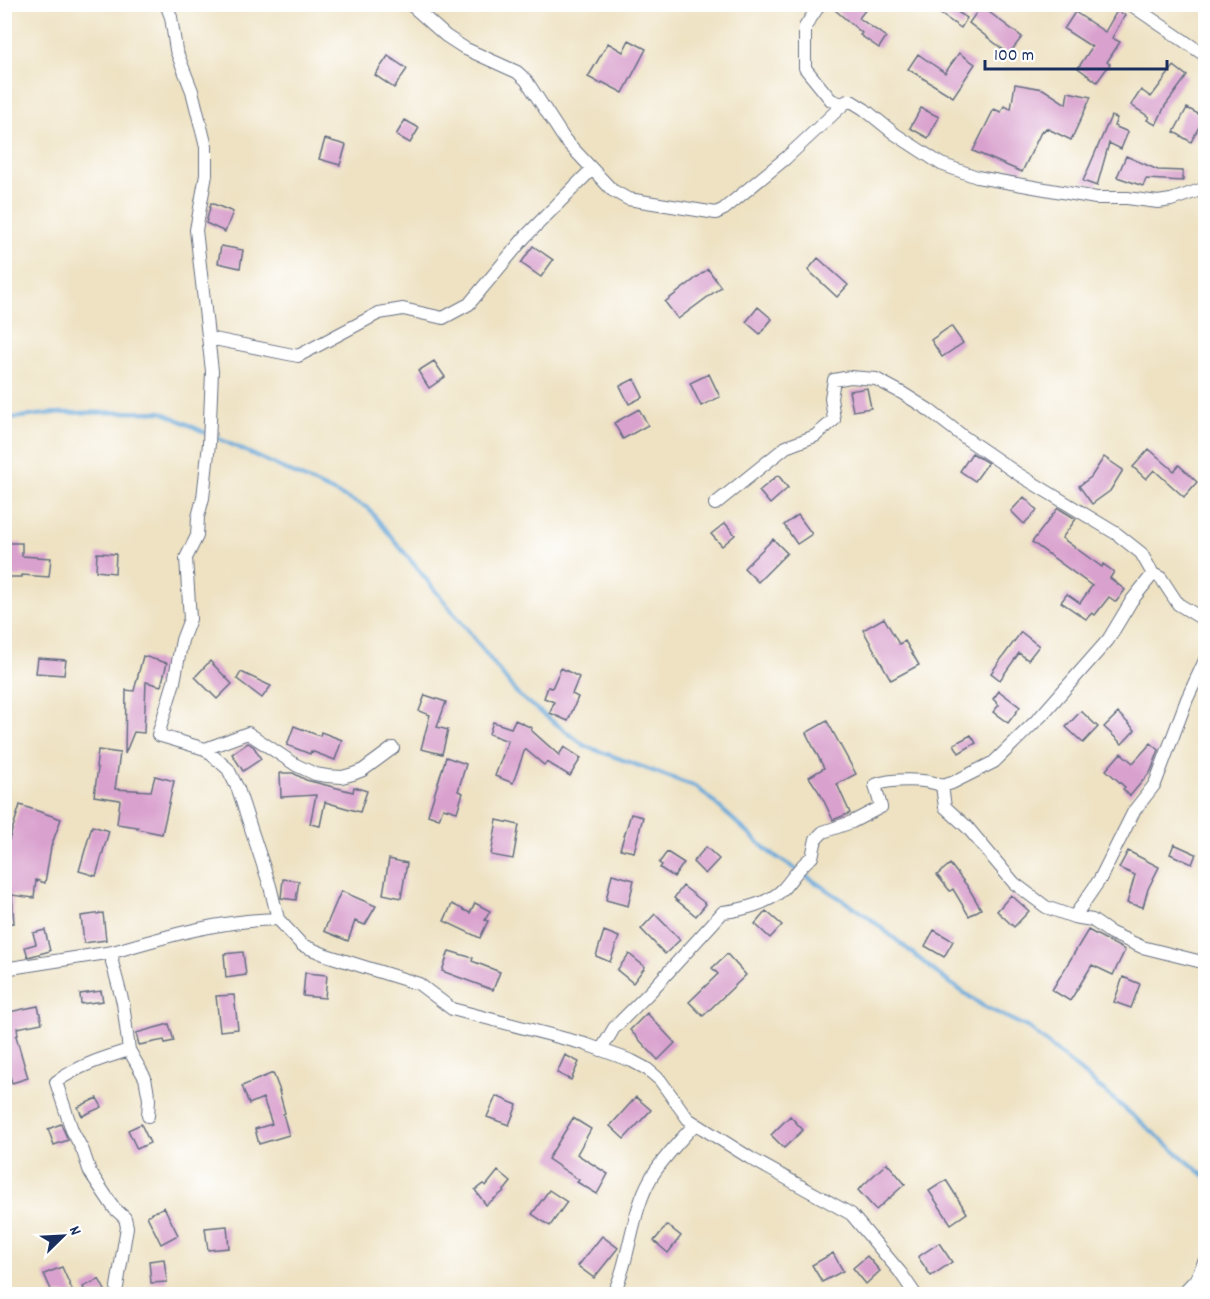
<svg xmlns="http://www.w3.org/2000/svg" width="1210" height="1299" viewBox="0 0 1210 1299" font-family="Dekko,sans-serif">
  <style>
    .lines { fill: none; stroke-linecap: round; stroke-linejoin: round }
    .stream { stroke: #65a7d9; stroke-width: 4 }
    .building { fill: #d9a1ce }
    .minor-casing { stroke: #656e81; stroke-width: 14 }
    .minor { stroke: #fff; stroke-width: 12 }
  </style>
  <rect width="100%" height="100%" fill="#fff"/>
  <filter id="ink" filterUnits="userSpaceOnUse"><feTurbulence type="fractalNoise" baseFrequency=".0167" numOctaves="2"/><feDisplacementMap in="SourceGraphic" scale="12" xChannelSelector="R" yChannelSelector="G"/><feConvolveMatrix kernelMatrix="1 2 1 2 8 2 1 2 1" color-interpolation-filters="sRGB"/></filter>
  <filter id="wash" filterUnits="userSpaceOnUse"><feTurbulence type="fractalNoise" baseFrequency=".008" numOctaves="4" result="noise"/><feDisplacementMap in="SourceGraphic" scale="24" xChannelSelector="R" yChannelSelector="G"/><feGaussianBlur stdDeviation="1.35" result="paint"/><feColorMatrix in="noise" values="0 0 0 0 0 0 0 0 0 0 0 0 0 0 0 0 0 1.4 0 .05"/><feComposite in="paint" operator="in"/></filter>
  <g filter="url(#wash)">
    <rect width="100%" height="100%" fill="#eee2c3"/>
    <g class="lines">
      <path class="stream" d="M4,419L54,413L162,412L206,433
        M213,436L368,508L470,633L518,695L585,746L697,787L769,852L867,916L943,978L983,1006L1029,1028L1206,1177"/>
    </g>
    <g id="blocks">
      <path class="building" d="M840,4H870L859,18L886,37L879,48L860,35L862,33L835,10Z
        M945,4L967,18L961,28L939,13Z
        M981,6L1022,37L1009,54L969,23Z
        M1117,11L1125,15L1112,38L1120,42L1107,62L1110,64L1097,82L1078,68L1092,47L1064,29L1075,12L1105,32Z
        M629,40L646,49L623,93L602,82L601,84L588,77L608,43L623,52Z
        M959,53L975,64L953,97L908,69L918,54L945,73Z
        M388,56L407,69L394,88L375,75Z
        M1174,66L1187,76L1165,106L1156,125L1147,120L1149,117L1131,105L1141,90L1151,97Z
        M1015,84L1043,89L1066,104L1068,92L1091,97L1071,140L1046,128L1043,132L1042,130L1022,172L973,151L994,109L1001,112L1004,106L1011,109Z
        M921,108L939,117L928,138L910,128Z
        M1187,108L1204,117L1191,142L1174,132Z
        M1111,116L1117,118L1114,126L1128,132L1121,149L1109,143L1097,186L1083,181Z
        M405,120L419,128L410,143L396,135Z
        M325,139L346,145L340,165L319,159Z
        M1126,156L1158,170L1183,171V181L1146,179L1143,186L1117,177Z
        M211,203L233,212L225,232L206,223Z
        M221,246L243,250L240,268L218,263Z
        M533,246L553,260L541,277L521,263Z
        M818,258L848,285L837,297L808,270Z
        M708,269L721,287L678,319L665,302Z
        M758,307L772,319L760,334L746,322Z
        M951,326L963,343L942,357L931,340Z
        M434,361L445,377L429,388L418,371Z
        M709,374L720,397L701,406L690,383Z
        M634,379L643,397L629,404L620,386Z
        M867,388L871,408L853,411L849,391Z
        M639,409L648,425L623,439L614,423Z
        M1149,449L1174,471L1179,465L1197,482L1184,497L1154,470L1146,479L1133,467Z
        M972,453L988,463L975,481L960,471Z
        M1104,457L1123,470L1110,491L1092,504L1079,486L1091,477Z
        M778,475L788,488L770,504L759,491Z
        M1024,497L1037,510L1024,524L1011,511Z
        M1058,508L1076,519L1062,538L1102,567L1103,564L1114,572L1110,578L1125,590L1116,602L1109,597L1095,615L1092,613L1086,619L1061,602L1067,594L1080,603L1092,586L1032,542Z
        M798,515L812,534L797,544L784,525Z
        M725,523L735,535L722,546L711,534Z
        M773,539L787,553L758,582L744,568Z
        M5,543H22V556L51,558L49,577L22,575V577H4Z
        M97,553L116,554L115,573L96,571Z
        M884,618L899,644L905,641L919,665L891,680L863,630Z
        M1021,632L1039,646L1028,660L1019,653L1000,680L991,673Z
        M143,656L167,663L161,686L146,682L144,733L134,732L125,754L126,690L134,691Z
        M38,658L66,660L64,675L36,673Z
        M210,661L232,684L217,699L195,677Z
        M561,668L579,677L572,694L578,697L568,721L550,713L554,702L544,698L548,687L552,688Z
        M241,672L271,686L262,698L237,679Z
        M999,691L1020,707L1008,723L993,712L999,705L993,699Z
        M425,695L446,702L437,727L448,730L442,754L421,749L430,715L419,711Z
        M1081,711L1098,727L1083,743L1066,727Z
        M1118,713L1135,730L1122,744L1104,727Z
        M515,720L532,728L531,730L559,755L564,747L581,758L570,776L547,762L544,765L525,749L513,783L495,776L508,741L489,734L493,722L511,728Z
        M827,721L856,774L837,784L850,813L833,820L821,795L809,777L824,768L806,733Z
        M294,726L320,736L321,732L342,740L335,760L311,751L310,754L287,745Z
        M971,735L976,743L959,753L954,744Z
        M248,743L254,747L261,759L243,771L232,754Z
        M1151,743L1159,750L1151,771L1130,796L1123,789L1125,787L1106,770L1121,753L1133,763Z
        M98,750L120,753L115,789L151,791L155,776L174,781L162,834L137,829L138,827L117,824L120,800L94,796L98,768L96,767Z
        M446,757L466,764L458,791L463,793L457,812L443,808L439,819L428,815Z
        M280,773H293L306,780L353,792L354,787L367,791L360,812L325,802L320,826L310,824L316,795L281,797Z
        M20,805L61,819L51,847L45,883L36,880L34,898L12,895L14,923L4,924V840H9Z
        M631,814L643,817L634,852L620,849Z
        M497,820L519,825L513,859L491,855Z
        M92,826L109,831L96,876L79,871Z
        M1174,844L1196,854L1192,864L1170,854Z
        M706,847L719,859L705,874L693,862Z
        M1128,851L1159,867L1148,889L1143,907L1127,903L1135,875L1119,868Z
        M667,852L684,863L674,877L660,868L662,865L659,863Z
        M389,859L407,863L401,898L383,894Z
        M950,864L968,887L981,909L969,916L953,889L950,891L937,875Z
        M612,874L634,880L628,906L606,900Z
        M283,879L299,881L296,900L281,898Z
        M683,886L706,904L696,916L674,898Z
        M341,891L376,906L365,925L355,921L348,941L324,931Z
        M1011,895L1029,911L1014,927L997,911Z
        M475,903L490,911L485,920L488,921L480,938L444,921L452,904L470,913Z
        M766,911L782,925L770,938L755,924Z
        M103,913L106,940L84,943L81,916Z
        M655,914L680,940L665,954L641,929Z
        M45,930L50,951L28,957L25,947L36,944L33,933Z
        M934,930L953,941L944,957L925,946Z
        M1088,930L1125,950L1113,975L1092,965L1070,1001L1052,990Z
        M604,931L619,937L610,962L596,956Z
        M449,951L473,958L472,961L500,972L493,990L442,971Z
        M243,952L246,975L226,978L224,954Z
        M629,954L645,967L633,983L617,970Z
        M727,954L746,975L703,1016L689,1002L718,974L712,968Z
        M305,973L327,975L325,998L303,996Z
        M1123,977L1140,984L1131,1008L1114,1002Z
        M101,991L103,1001L81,1004L80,994Z
        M234,995L238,1029L220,1031L216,996Z
        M38,1006L42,1023L17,1028L18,1035L16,1036L28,1078L12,1083L4,1057V1013Z
        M647,1013L675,1043L658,1060L630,1030Z
        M169,1024L174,1041L165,1043L164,1040L139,1045L136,1033Z
        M565,1055L579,1062L571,1080L557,1073Z
        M273,1073L280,1091H279L285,1113L283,1114L289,1135L259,1144L255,1129L272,1124L263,1098L249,1104L242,1086Z
        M496,1096L517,1105L509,1125L487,1117Z
        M636,1097L651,1110L624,1139L610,1126Z
        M97,1098L102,1107L82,1116L78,1107Z
        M790,1116L803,1130L784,1148L771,1135Z
        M573,1118L591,1129L577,1154L578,1155L608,1174L597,1194L577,1182L579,1180L548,1159Z
        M61,1124L68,1140L54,1145L48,1129Z
        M141,1124L150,1143L137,1149L128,1130Z
        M887,1163L905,1184L876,1210L858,1190Z
        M498,1171L511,1182L503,1192L486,1205L475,1190L483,1184L486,1186Z
        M946,1180L967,1213L951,1224L929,1191Z
        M549,1190L567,1202L550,1226L532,1214Z
        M164,1207L178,1235L161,1244L147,1216Z
        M667,1225L681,1236L668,1253L654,1241Z
        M227,1226L229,1248L208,1250L205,1228Z
        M602,1236L618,1248L594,1278L578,1266Z
        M939,1243L952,1262L931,1276L918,1257Z
        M833,1253L843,1271L822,1282L812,1265Z
        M867,1256L880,1271L866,1284L853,1268Z
        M164,1259L167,1282L151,1283L149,1261Z
        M62,1267L74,1294H53L44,1274Z
        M99,1279L107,1294H86L83,1287Z"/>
    </g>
  </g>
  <g filter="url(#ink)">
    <use href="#blocks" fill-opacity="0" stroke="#656e81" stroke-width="1.5"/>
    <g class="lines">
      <defs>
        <path id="minor" d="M166,4L171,17L176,50L192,91L206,147V175L196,230L212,371L209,444L203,498L198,517L197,536L186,558L190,619L182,640L174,682L158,735L205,749L228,769L238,789L270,886L278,919L302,945L326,955L419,984L452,1009L585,1044L632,1061L647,1069L660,1080L688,1119L750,1158L851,1214L900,1272L915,1294
          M410,4L446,36L466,49L517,72L526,80L565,140L612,190L628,199L716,213L724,209L786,158L847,101H851L864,109L895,134L941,164L977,177L1096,198H1127L1158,202L1171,200L1206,188
          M820,4L805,27V68L831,100L842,104
          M1130,4L1206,56
          M209,338L298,356L379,313L403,309L443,318L469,304L525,237L592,169
          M715,504L786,447L815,436L834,420L831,398L834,380L850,377L876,379L902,393L929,410L964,437L1018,474L1117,534L1141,553L1153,574
          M205,749L248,733L296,765L315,774L327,776L342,777L353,774L363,770L393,748
          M942,786L945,807L968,828L1014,883L1046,907L1074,917L1092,920L1111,933L1142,947L1206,963
          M1074,917L1100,879L1134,811L1155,784L1187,699L1206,658
          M4,969L113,952
          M601,1050L614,1028L651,991L723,912C742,910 770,903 783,889C793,878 800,865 812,857L816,839L823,832L852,822L881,807L875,785C889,779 927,778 942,786L952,783L994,762L1041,716L1108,640L1132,600L1153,574L1161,578L1178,604L1206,621
          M148,1116L149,1099L145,1078L129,1050L123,1003L112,962L113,952C167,936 222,920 278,919
          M117,1287L127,1227L125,1218L114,1208L90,1172L83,1151L72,1130L56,1082C78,1066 103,1058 129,1050
          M613,1294C630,1261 631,1212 651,1178C661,1160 681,1140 695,1124
          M1182,1294L1196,1279L1206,1258"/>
      </defs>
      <use href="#minor" class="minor-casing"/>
      <use href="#minor" class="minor"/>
    </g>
  </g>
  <rect width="1210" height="1299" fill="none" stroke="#fff" stroke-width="24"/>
  <g transform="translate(63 1236) rotate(66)" stroke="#ffffff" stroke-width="4.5" paint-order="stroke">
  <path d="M0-4.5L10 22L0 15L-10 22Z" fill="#1b2f5e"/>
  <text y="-9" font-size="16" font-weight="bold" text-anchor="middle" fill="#1b2f5e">N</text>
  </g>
  <path d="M985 60v9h182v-9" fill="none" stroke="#1b2f5e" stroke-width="3"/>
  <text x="994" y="60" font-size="18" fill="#1b2f5e" stroke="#ffffff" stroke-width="4.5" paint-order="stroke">100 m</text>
</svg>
